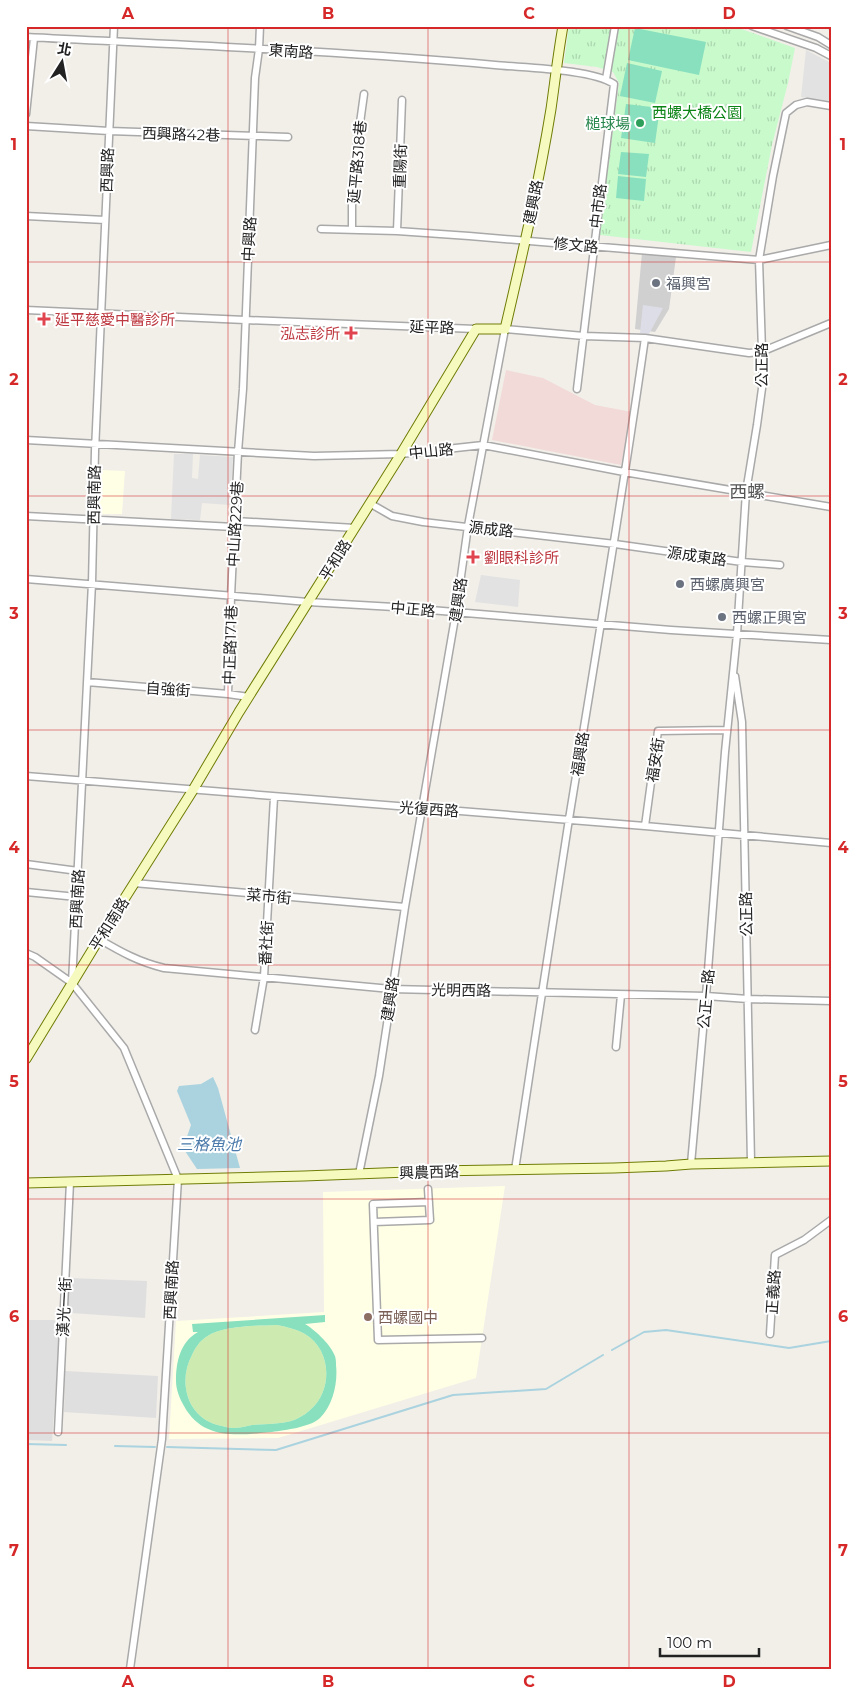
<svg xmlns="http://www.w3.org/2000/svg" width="857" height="1695" viewBox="0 0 857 1695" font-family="Montserrat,'Noto Sans TC',sans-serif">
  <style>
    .residential { fill: #e0dfdf }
    .commercial { fill: #f2dad9 }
    .education { fill: #ffffe5 }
    .religious { fill: #d0d0d0 }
    .grass { fill: #cdebb0 }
    .park { fill: url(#park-tufts) }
    .pitch { fill: #88e0be; fill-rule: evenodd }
    .parking { fill: #e2e2e2 }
    .plaza { fill: #dddde8 }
    .water { fill: #aad3df }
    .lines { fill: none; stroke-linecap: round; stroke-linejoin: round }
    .stream { stroke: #aad3df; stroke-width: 2 }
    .minor-casing { stroke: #a9a9a9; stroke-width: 9 }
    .secondary-casing { stroke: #707d05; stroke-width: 11 }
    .minor { stroke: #fff; stroke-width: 6 }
    .secondary { stroke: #f7fabf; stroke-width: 9 }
    .grid { fill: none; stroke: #d62828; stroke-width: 1; stroke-opacity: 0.55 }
    .leisure-dot { fill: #2e9e5b; stroke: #fff; stroke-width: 2 }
    .worship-dot { fill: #6b7280; stroke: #fff; stroke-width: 2 }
    .health-dot { fill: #e0444e; stroke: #fff; stroke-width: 2 }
    .education-dot { fill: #8d6e63; stroke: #fff; stroke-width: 2 }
    .labels { text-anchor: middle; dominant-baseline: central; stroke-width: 4; stroke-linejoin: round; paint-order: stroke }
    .street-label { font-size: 15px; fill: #222; stroke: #fff }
    .park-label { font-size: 15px; fill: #0c8416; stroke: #fff }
    .leisure-label { font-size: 15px; fill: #27864d; stroke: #fff; text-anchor: end }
    .worship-label { font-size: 15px; fill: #5b616d; stroke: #fff; text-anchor: start }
    .health-label { font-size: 15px; fill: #be3a42; stroke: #fff; text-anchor: start }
    .education-label { font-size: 15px; fill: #785e54; stroke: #fff; text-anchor: start }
    .water-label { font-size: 16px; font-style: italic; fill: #4a7aab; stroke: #fff }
    .quarter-label { font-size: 18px; fill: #555; stroke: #fff }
    .neatline { fill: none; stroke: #d62828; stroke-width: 2 }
    .grid-label { font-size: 16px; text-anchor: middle; font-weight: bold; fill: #d62828 }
  </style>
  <defs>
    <pattern id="park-tufts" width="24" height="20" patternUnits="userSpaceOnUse" patternTransform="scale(1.25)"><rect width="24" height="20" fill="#c8facc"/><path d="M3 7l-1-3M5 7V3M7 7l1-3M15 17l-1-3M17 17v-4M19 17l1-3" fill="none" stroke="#acd6af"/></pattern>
  </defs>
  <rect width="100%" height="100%" fill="#f2efe9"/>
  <path class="residential" d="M69,1278L147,1281L145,1318L71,1313L67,1310Z
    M26,1320H54L60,1326L52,1441L26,1440Z
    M65,1371L158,1376L156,1418L64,1412Z"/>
  <path class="commercial" d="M506,370L543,378L595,405L632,412L621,465L492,440Z"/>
  <path class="education" d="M101,470L125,471L122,514H97Z
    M505,1186L476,1378L278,1438L169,1439L176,1321L324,1312L323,1192Z"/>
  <path class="religious" d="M642,253L676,257L669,309L655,332L635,329Z"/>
  <path class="grass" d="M277,1325C287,1327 296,1329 305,1334C332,1350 333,1391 310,1410C306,1414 299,1418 294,1420C284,1424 264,1424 252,1425C246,1426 240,1428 233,1428C230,1428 226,1427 222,1426C188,1420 177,1383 192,1355C195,1348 200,1341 206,1337C223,1325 256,1326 277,1325Z"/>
  <path class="park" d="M569,26H733L795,48L788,83L772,145L751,252L600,235V229L619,83L613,72L597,67L564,63Z"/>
  <path class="pitch" d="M635,28L706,42L699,75L628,60Z
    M627,63L662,71L655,103L620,96Z
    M626,104L660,108L655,143L621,138Z
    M621,152L649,154L646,177L618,174Z
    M618,176L646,179L644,201L616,198Z
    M325,1315V1322L305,1324C314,1329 330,1344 334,1354C336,1357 336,1362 336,1365C338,1383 333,1405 320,1418C311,1427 285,1430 272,1432C239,1435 203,1441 184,1406C180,1399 176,1390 176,1381C176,1362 180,1342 198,1332H193L192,1324ZM277,1325C287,1327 296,1329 305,1334C332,1350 333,1391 310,1410C306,1414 299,1418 294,1420C284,1424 264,1424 252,1425C246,1426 240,1428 233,1428C230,1428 226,1427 222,1426C188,1420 177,1383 192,1355C195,1348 200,1341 206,1337C223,1325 256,1326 277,1325Z"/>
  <path class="parking" d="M806,50L831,63V101L801,97Z
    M174,454H193L192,478L198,479L200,455L233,457L230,505L202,503L200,520L171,519Z
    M481,575L520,580L518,607L475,602Z"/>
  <path class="plaza" d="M643,305L663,308L649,334L640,333Z"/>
  <path class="water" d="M213,1077L218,1088L240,1168L197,1169L183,1148L191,1125L177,1091L179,1086L201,1084Z"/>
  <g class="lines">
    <path class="stream" d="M825,26L831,30
      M612,1350L644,1332L666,1330L789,1348L831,1341
      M26,1444L66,1445
      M115,1446L155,1447
      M167,1447L276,1450L453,1395L546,1389L603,1355"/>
    <defs>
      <path id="minor" d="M114,26L95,451L92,583L72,983L124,1048L178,1179L162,1439L130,1669
        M752,26L816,48L831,56
        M787,26L818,37L831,45
        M26,37C183,45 339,51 495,65C525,68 591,69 614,84L577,389
        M606,79L615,26
        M26,114L34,38
        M26,126L109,131L288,137
        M26,216L105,220
        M321,229L397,231L469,236L759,260L831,245
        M352,230V181L364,94
        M397,231L402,100
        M26,310L245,320L476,329
        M26,440L314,456L401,454L483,445L624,472L831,507
        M371,504L392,516L423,522L615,544L742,562L780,565
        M26,516L234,527
        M235,521L355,528
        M26,579L308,602L394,607L671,630L831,640
        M735,676L742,722L751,1162
        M87,682L228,694L249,697
        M228,694L231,596L238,452L243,389L255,78L259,49L260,26
        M26,776L645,826L831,843
        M645,826L658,731L727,730
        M26,864L78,871
        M134,883L405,907
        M26,892L77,897
        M99,939C121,952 139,962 164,968L391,989L706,996L748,999L831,1001
        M26,953L35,957L72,983
        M255,1030L264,977L274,797
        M616,1047L621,995
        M691,1164L706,996L725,752L737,634L746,492L757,425L763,381L759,260L773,176L786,113L796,105L807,102L831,106
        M515,1170C533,1053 550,936 569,819C595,659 622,499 645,338
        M359,1174L379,1076L405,907L456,612L468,526L505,329L584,336L645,338L749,353L761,352L831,323
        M429,1202L373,1204L378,1340L482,1338
        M374,1222L430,1220L428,1189
        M770,1334L775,1255L804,1240L831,1220
        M58,1432L70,1182"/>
      <path id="secondary" d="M26,1059L99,939L193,790L239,712L401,454L476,329H505C522,256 539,183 551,109C555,81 558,54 563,26
        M26,1183L304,1176L434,1171L614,1168L666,1166L691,1164L831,1161"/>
    </defs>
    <use href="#minor" class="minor-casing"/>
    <use href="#secondary" class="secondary-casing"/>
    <use href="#minor" class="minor"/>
    <use href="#secondary" class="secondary"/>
  </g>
  <path class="grid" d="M228,26V1669M428,26V1669M629,26V1669M26,262H831M26,496H831M26,730H831M26,965H831M26,1199H831M26,1433H831"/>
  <circle class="leisure-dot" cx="640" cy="123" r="5"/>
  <g class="worship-dot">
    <circle cx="656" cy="283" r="5"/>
    <circle cx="680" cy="584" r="5"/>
    <circle cx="722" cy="617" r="5"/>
  </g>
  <g class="health-dot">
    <path d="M41.5 311.5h5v5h5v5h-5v5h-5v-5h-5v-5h5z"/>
    <path d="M348.5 325.5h5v5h5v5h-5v5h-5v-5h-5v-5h5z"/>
    <path d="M470.5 549.5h5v5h5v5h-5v5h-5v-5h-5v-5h5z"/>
  </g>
  <circle class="education-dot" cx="368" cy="1317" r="5"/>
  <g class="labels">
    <g class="street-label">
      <text transform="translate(291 51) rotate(4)">東南路</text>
      <text transform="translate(181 134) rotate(2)">西興路42巷</text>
      <text transform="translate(357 162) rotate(-85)">延平路318巷</text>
      <text transform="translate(400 166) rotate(-88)">重陽街</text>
      <text transform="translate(107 170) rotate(-88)">西興路</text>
      <text transform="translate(533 202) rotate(-79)">建興路</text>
      <text transform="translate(598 206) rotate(-83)">中市路</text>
      <text transform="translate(249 239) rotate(-87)">中興路</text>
      <text transform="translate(576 245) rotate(5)">修文路</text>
      <text transform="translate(432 327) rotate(2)">延平路</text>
      <text transform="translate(761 365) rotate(-90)">公正路</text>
      <text transform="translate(431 451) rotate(-6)">中山路</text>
      <text transform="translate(94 495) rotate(-89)">西興南路</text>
      <text transform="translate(235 524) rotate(-87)">中山路229巷</text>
      <text transform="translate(491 529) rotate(6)">源成路</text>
      <text transform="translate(697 556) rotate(8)">源成東路</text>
      <text transform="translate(335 560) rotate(-58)">平和路</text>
      <text transform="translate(458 600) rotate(-82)">建興路</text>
      <text transform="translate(413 609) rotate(5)">中正路</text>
      <text transform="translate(230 645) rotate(-88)">中正路171巷</text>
      <text transform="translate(168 689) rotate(4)">自強街</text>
      <text transform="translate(580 754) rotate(-81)">福興路</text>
      <text transform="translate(655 760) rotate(-81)">福安街</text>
      <text transform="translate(429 809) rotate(4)">光復西路</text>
      <text transform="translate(269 896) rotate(5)">菜市街</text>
      <text transform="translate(77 899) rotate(-87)">西興南路</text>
      <text transform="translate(746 914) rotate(-91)">公正路</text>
      <text transform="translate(109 924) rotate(-58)">平和南路</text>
      <text transform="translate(266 943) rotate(-87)">番社街</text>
      <text transform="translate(461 990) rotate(1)">光明西路</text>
      <text transform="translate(390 999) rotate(-81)">建興路</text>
      <text transform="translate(706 999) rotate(-85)">公正一路</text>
      <text transform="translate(429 1172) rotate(-2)">興農西路</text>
      <text transform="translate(171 1290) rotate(-87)">西興南路</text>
      <text transform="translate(773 1292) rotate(-86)">正義路</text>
      <text transform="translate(64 1307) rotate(-87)">漢光一街</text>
    </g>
    <g class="park-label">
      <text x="697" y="112">西螺大橋公園</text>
    </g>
    <g class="leisure-label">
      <text x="630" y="123">槌球場</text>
    </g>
    <g class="worship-label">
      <text x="666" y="283">福興宮</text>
      <text x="690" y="584">西螺廣興宮</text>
      <text x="732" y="617">西螺正興宮</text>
    </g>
    <g class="health-label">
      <text x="55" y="319">延平慈愛中醫診所</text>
      <text x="340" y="333" text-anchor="end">泓志診所</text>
      <text x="484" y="557">劉眼科診所</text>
    </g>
    <g class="education-label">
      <text x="378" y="1317">西螺國中</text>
    </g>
    <g class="water-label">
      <text x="209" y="1144">三格魚池</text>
    </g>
    <g class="quarter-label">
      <text x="747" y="492">西螺</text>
    </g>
  </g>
  <rect width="857" height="1695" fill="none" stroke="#ffffff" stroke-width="55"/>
  <g transform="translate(62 62) rotate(11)" stroke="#ffffff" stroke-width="4" paint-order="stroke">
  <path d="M0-4L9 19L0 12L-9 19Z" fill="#222222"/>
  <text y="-8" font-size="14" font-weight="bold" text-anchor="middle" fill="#222222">北</text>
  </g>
  <path d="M660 1648v8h99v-8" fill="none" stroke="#222222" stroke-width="2.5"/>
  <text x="667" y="1648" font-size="15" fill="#222222" stroke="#ffffff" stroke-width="4" paint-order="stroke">100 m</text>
  <rect x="28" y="28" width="802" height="1640" class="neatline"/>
  <g class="grid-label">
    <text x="128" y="19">A</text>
    <text x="328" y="19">B</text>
    <text x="529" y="19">C</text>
    <text x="729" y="19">D</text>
    <text x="14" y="150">1</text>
    <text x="843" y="150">1</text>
    <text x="14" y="385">2</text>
    <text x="843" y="385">2</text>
    <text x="14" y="619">3</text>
    <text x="843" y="619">3</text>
    <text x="14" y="853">4</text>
    <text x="843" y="853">4</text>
    <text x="14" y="1087">5</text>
    <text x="843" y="1087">5</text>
    <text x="14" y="1322">6</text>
    <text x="843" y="1322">6</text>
    <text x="14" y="1556">7</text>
    <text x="843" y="1556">7</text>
    <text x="128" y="1687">A</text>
    <text x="328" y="1687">B</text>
    <text x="529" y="1687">C</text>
    <text x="729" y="1687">D</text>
  </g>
</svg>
